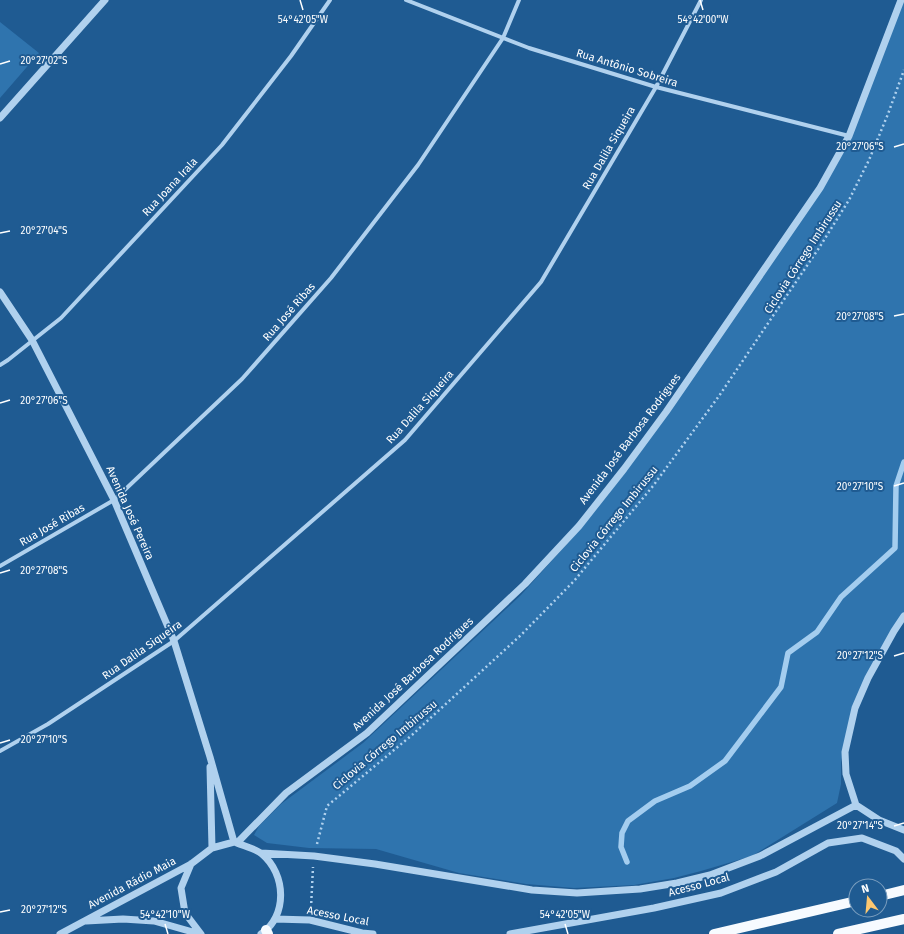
<svg xmlns="http://www.w3.org/2000/svg" width="904" height="934" viewBox="0 0 904 934" font-family="'Fira Sans',sans-serif">
  <style>
    .green { fill: #2f74ae }
    .lines { fill: none; stroke-linecap: round; stroke-linejoin: round }
    .stream { stroke: #a4cdef; stroke-width: 5.5 }
    .path { stroke: #b0d1ee; stroke-width: 2.5; stroke-dasharray: 2 3; stroke-linecap: butt }
    .minor { stroke: #b0d1ee; stroke-width: 4 }
    .tertiary { stroke: #b0d1ee; stroke-width: 7 }
    .primary { stroke: #f7fbff; stroke-width: 10 }
    .ticks { fill: none; stroke: #fff; stroke-width: 1.5 }
    .labels { text-anchor: middle; dominant-baseline: central; stroke-width: 4; stroke-linejoin: round; paint-order: stroke }
    .street-label { font-size: 11px; fill: #fff; stroke: #1f5b92 }
    .ticks-label { font-size: 10px; text-anchor: middle; fill: #fff; stroke: #1f5b92; stroke-width: 4; stroke-linejoin: round; paint-order: stroke }
  </style>
  <rect width="100%" height="100%" fill="#1f5b92"/>
  <path class="green" d="M904,0V621L890,641L851,718L841,762V784L837,803L752,856L701,871L674,878L634,885L574,888L526,884L459,873L376,849L309,848L267,843L254,835L259,826L281,804L363,743L521,595L574,536L620,479L848,142Z
    M0,22L39,53L0,98Z"/>
  <g class="lines">
    <path class="stream" d="M627,862L621,847L622,833L628,821L655,801L690,786L725,761L781,687L788,653L817,632L841,597L895,548L896,486L904,462"/>
    <path class="path" d="M317,844L327,806L412,735L521,635L574,581L653,486L719,396L781,304L819,248L849,200L869,160L888,114L904,70
      M311,908L313,867"/>
    <path class="minor" d="M406,0L529,48L656,87L849,136
      M0,365L8,360L61,318L222,145L291,56L330,0
      M0,566L114,500L242,379L331,278L418,165L503,38L519,0
      M0,751L48,724L174,641L405,440L541,282L656,87L701,0"/>
    <path class="tertiary" d="M0,118L105,0
      M0,292L32,340L114,500L174,641L210,757L234,842
      M210,767L212,848
      M856,805L846,774L845,752L855,708L868,678L894,631L904,616
      M856,805L879,820L904,830
      M237,843L286,793L367,733L525,584L579,526L624,469L666,412L820,188L849,136L901,0
      M261,853L314,856L375,864L532,890L577,893L640,889L677,883L710,875L760,856L856,805
      M191,864L181,888L185,913L201,934
      M275,919L310,920L362,933L373,934
      M86,921L123,919L154,921L200,934
      M60,934L191,864L212,848L234,842L237,843C244,846 256,849 262,854C286,874 288,916 261,934
      M510,934L654,908L721,893L776,872L828,843L862,838L896,851L904,859"/>
    <path class="primary" d="M880,896L904,890
      M266,930L268,934
      M714,934L856,901
      M838,934L904,919"/>
  </g>
  <path class="ticks" d="M300,0L303,10M700,0L703,10M0,64L10,61M894,147L904,144M0,233L10,231M894,316L904,314M0,403L10,400M894,486L904,483M0,573L10,570M894,656L904,653M0,743L10,740M894,826L904,823M0,912L10,910M165,924L168,934M565,924L568,934"/>
  <g class="labels">
    <g class="street-label">
      <text transform="translate(627 68) rotate(17)">Rua Antônio Sobreira</text>
      <text transform="translate(609 148) rotate(-60)">Rua Dalila Siqueira</text>
      <text transform="translate(170 187) rotate(-47)">Rua Joana Irala</text>
      <text transform="translate(803 257) rotate(-57)">Ciclovia Córrego Imbirussu</text>
      <text transform="translate(289 312) rotate(-49)">Rua José Ribas</text>
      <text transform="translate(420 407) rotate(-48)">Rua Dalila Siqueira</text>
      <text transform="translate(630 439) rotate(-53)">Avenida José Barbosa Rodrigues</text>
      <text transform="translate(130 513) rotate(66)">Avenida José Pereira</text>
      <text transform="translate(614 519) rotate(-51)">Ciclovia Córrego Imbirussu</text>
      <text transform="translate(52 525) rotate(-30)">Rua José Ribas</text>
      <text transform="translate(142 650) rotate(-35)">Rua Dalila Siqueira</text>
      <text transform="translate(413 674) rotate(-43)">Avenida José Barbosa Rodrigues</text>
      <text transform="translate(385 745) rotate(-40)">Ciclovia Córrego Imbirussu</text>
      <text transform="translate(132 883) rotate(-28)">Avenida Rádio Maia</text>
      <text transform="translate(699 885) rotate(-15)">Acesso Local</text>
      <text transform="translate(338 916) rotate(11)">Acesso Local</text>
    </g>
  </g>
  <g class="ticks-label">
    <text x="303" y="23">54°42'05"W</text>
    <text x="703" y="23">54°42'00"W</text>
    <text x="44" y="64">20°27'02"S</text>
    <text x="860" y="150">20°27'06"S</text>
    <text x="44" y="234">20°27'04"S</text>
    <text x="860" y="320">20°27'08"S</text>
    <text x="44" y="404">20°27'06"S</text>
    <text x="860" y="490">20°27'10"S</text>
    <text x="44" y="574">20°27'08"S</text>
    <text x="860" y="659">20°27'12"S</text>
    <text x="44" y="743">20°27'10"S</text>
    <text x="860" y="829">20°27'14"S</text>
    <text x="44" y="913">20°27'12"S</text>
    <text x="165" y="918">54°42'10"W</text>
    <text x="565" y="918">54°42'05"W</text>
  </g>
  <g transform="translate(868 898) rotate(344)"><circle r="19" fill="#1f5b92" stroke="#799dbe"/>
  <path d="M0-3L7 15L0 10L-7 15Z" fill="#fcc770"/>
  <text y="-6" font-size="11" font-weight="bold" text-anchor="middle" fill="#ffffff">N</text>
  </g>
</svg>
